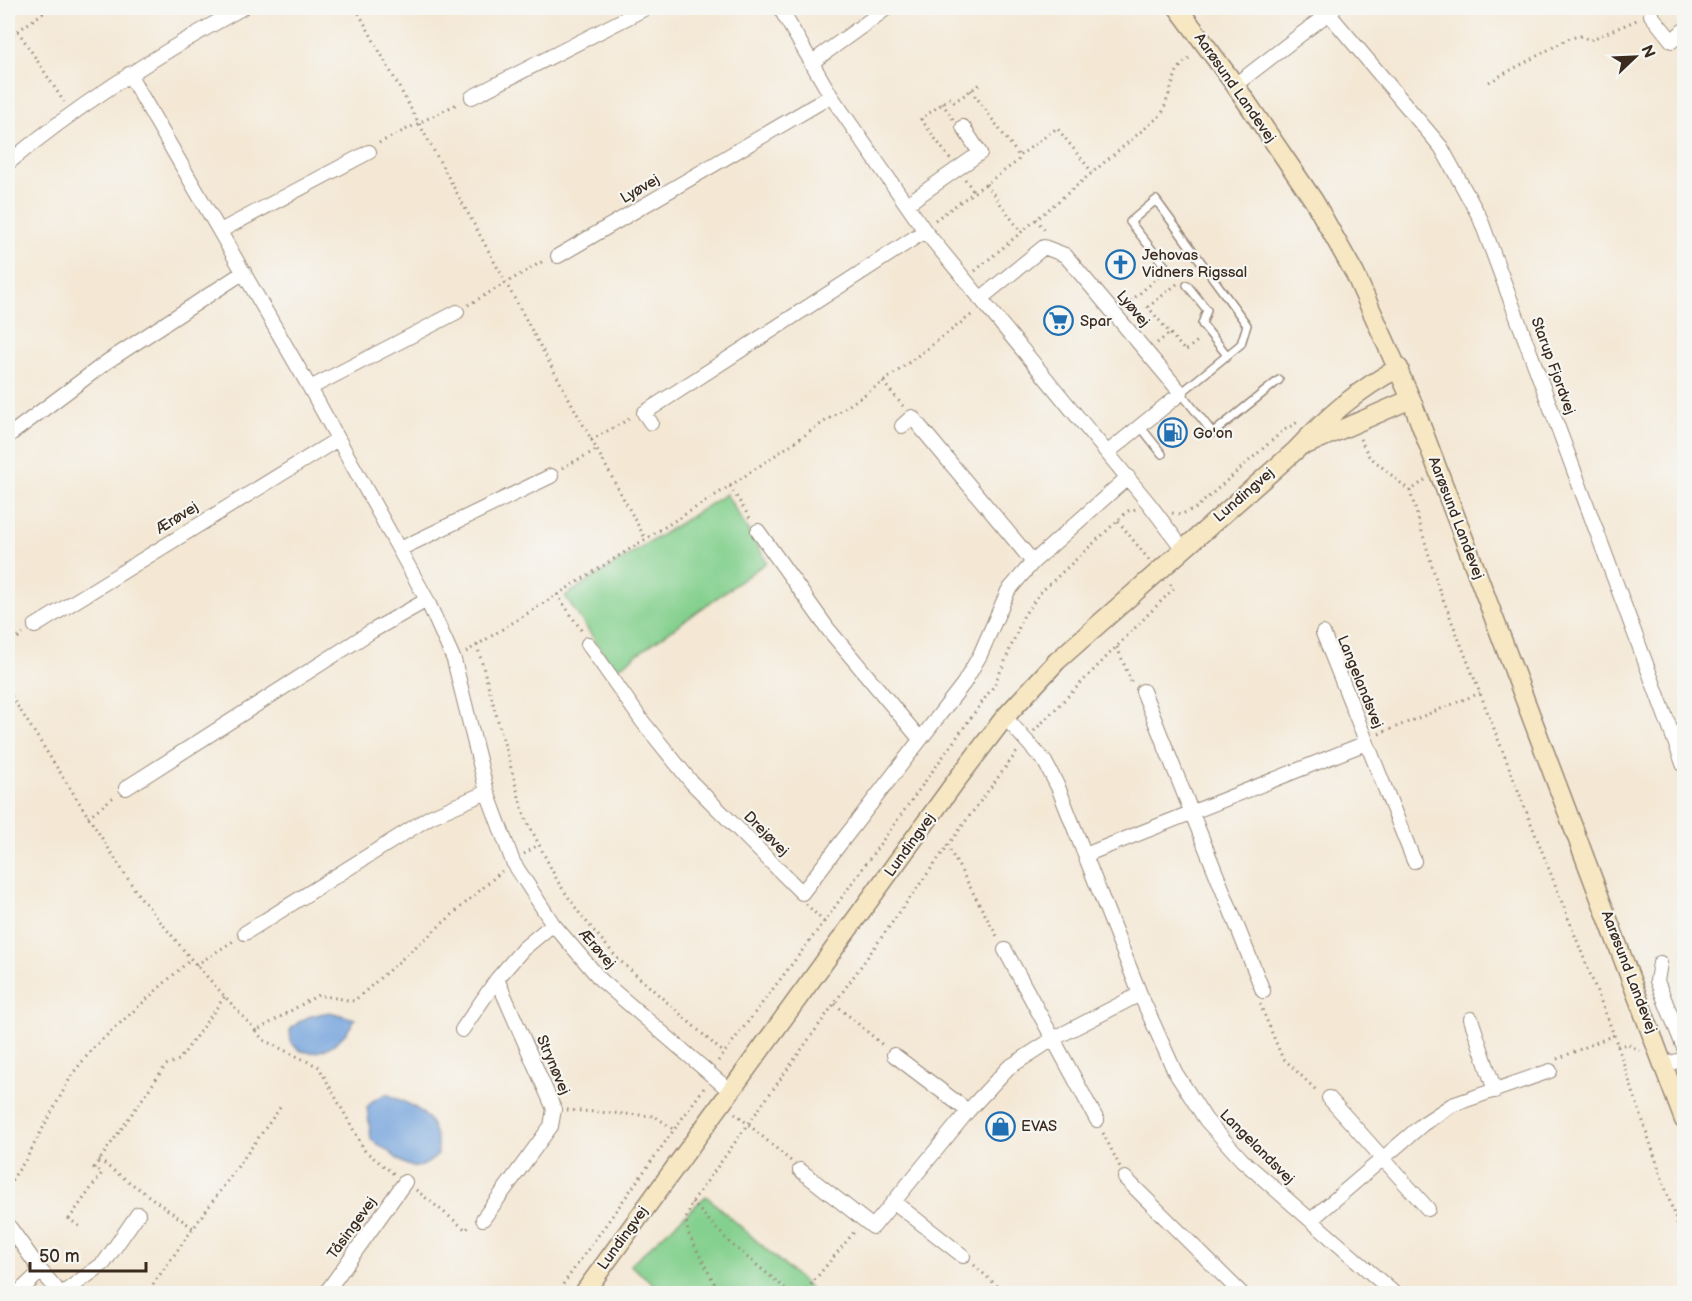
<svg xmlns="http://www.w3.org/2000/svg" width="1692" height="1301" viewBox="0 0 1692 1301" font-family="'Balsamiq Sans',sans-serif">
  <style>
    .green { fill: #84d08e; stroke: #607d56; stroke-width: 1.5 }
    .water { fill: #72a2dc; stroke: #56667d; stroke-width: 1.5 }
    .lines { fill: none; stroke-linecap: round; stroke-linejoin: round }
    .lane-casing { stroke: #98897a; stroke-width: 10 }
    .street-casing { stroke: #98897a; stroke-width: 16 }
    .secondary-casing { stroke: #98897a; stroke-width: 21 }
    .path { stroke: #98897a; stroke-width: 3; stroke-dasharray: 1.5 4.5; stroke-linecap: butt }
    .lane { stroke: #fff; stroke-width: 7 }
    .street { stroke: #fff; stroke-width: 14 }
    .secondary { stroke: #f7e8c3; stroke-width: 18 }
    .labels { text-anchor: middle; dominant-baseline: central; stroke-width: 4.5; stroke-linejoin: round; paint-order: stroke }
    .street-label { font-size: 15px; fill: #3b2a1e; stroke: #f6f6f2 }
    .poi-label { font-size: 15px; fill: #3b2a1e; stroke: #f6f6f2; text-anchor: start }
  </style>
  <rect width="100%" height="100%" fill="#f6f6f2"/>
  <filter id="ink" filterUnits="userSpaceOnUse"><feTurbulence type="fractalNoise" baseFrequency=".0167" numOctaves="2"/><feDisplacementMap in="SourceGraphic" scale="12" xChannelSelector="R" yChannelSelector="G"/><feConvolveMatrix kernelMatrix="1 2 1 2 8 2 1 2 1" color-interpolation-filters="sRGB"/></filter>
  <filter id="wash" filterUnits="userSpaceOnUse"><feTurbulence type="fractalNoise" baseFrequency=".008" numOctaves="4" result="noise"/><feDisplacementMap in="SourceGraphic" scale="24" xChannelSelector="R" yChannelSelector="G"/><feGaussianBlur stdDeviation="1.35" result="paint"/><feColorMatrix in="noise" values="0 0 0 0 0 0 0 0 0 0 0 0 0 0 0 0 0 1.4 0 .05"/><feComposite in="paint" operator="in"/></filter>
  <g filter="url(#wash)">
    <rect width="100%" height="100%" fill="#f4e8d5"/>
    <path class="green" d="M726,494L767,562L615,670L565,596Z
      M706,1196L804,1283L815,1293H665L630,1265Z"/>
    <path class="water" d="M330,1012L355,1019C346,1037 324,1058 302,1051C298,1050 294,1045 291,1043L290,1030C302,1017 313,1015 330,1012Z
      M386,1094C418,1107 438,1116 438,1154C418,1176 406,1167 388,1151C383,1147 377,1144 371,1140L367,1107L374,1100Z"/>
  </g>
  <g filter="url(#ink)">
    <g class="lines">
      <defs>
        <path id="lane" d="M1165,266L1130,222L1156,200L1247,325L1241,344L1181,393L1213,433L1279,380
          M1187,285L1207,310L1202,324L1227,355
          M1140,426L1162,454"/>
        <path id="street" d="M780,8L831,96L925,231L1150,505L1183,549
          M1329,14L1441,147L1480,218L1684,766
          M1651,15L1672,41L1684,30
          M811,63L887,8
          M129,74L310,388L427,600L454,660L487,792L513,862L553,924L601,980L730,1091
          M1235,85L1334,9
          M472,97L646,8
          M8,163C80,103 160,53 242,8
          M907,204L980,153L963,127
          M220,231L369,152
          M558,256L831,96
          M980,299L1044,247L1065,255L1181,393L1107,453
          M310,388L457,312
          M651,423L644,413L925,231
          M902,426L912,417L1033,562
          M8,436L108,361L244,272
          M758,531L828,629L920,739
          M400,549L551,476
          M35,626L338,439
          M1323,633L1414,861
          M588,644L642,721L692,783L802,893L964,683L980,655L1008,591L1033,562L1128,477
          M1143,691L1263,991
          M1005,717L1045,762L1058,787L1140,994L1175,1072L1206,1120L1242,1160L1395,1294
          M126,788L372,631L427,600
          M1085,855L1366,743
          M245,933L430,817L487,792
          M1005,950L1097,1120
          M1660,963L1657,981L1684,1048
          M1471,1019L1495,1091
          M462,1030L497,979L523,949L553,924
          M894,1055L968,1111
          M1664,1065L1684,1059
          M1329,1098L1428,1209
          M800,1170L873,1227L968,1111L1008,1068L1053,1039L1140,994
          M1125,1178L1242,1294
          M894,1202L963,1256
          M483,1219L551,1126L554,1109L497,979
          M1311,1220L1423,1124L1452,1105L1550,1071
          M8,1225L41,1271L61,1294
          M17,1294L41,1271
          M62,1294L104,1263L138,1214
          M325,1294L405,1182"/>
        <path id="secondary" d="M1178,8L1235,85L1314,201L1355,274L1411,399L1684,1120
          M1308,444L1411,399
          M583,1294L956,781L1005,717L1057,661L1296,450C1327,417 1358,389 1399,368"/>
      </defs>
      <use href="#lane" class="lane-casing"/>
      <use href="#street" class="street-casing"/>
      <use href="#secondary" class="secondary-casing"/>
      <path class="path" d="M356,8L645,538
        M18,31L64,102
        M8,38L50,8
        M1489,82L1570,38L1581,36L1590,40L1639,19
        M971,90L1019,156
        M942,103L953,119
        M379,143L459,103
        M950,159L921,119L950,98L954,102L982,83
        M965,179L974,192
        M986,184L1021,232
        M1036,219L1047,233
        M935,220L1018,161L1019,156L1057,128L1092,172
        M975,271L1162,114L1177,71L1185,61L1193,56
        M1177,284L1148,307L1185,351L1200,339
        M468,305L545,260
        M1126,305L1160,276
        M1157,343L1170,333
        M883,382L903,406
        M1360,439L1369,456L1410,491
        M591,440L631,418
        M562,468L598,449
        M1425,480L1410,491L1438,586L1614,1035L1684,1244
        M730,486L751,520
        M1172,513L1182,514L1196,508L1284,430L1298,422
        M1118,521L1149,560
        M557,594L583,633
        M8,645L23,634
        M477,645L524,815L558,882L580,914L617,958L724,1053
        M1117,647L1132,684
        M466,652L730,486L883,382L974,313
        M8,691L137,893L191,959L256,1031L318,995L354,1001L502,871
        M1034,731L1174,588L1169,583
        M1379,734L1480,693
        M88,817L115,796
        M947,845L998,938
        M524,854L538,845
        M806,904L824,922
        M196,965L235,940
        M835,1004L884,1046
        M1260,1004L1282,1057L1318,1092
        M256,1031L263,1040L319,1067L365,1151L394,1174
        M1617,1046L1628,1044L1640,1051
        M1557,1059L1614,1035
        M718,1061L824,922L993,687L1003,666L1024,615L1041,592L1128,511L1136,509
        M567,1110L655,1116L674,1130
        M735,1113L792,1162
        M1103,1133L1120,1167
        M99,1160L193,1228
        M8,1185L25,1161L73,1073L95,1046L191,959
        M416,1190L466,1230L471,1224
        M692,1202L730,1243L792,1294
        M79,1226L69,1219L102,1173L94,1168L166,1065L179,1060L225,996
        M974,1265L1006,1294
        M146,1294L282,1105
        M556,1294L704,1088
        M720,1294L688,1233L686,1219L692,1202C801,1052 906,900 1017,752
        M803,1294L855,1231"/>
      <use href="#lane" class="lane"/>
      <use href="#street" class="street"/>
      <use href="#secondary" class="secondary"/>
    </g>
  </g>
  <defs>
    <symbol id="church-ring" viewBox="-11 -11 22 22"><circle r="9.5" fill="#f6f6f2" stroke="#1f6fb2" stroke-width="1.5"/><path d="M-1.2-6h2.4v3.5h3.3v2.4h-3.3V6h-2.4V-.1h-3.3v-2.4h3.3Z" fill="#1f6fb2"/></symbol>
    <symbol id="supermarket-ring" viewBox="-11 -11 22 22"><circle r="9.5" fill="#f6f6f2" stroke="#1f6fb2" stroke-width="1.5"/><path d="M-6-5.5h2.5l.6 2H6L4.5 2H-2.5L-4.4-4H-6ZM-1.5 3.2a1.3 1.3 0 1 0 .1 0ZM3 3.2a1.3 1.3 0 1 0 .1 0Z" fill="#1f6fb2"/></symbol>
    <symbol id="fuel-ring" viewBox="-11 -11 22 22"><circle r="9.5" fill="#f6f6f2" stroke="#1f6fb2" stroke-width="1.5"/><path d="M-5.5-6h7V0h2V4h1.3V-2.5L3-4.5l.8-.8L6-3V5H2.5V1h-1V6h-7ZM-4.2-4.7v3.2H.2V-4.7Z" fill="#1f6fb2"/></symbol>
    <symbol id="shop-ring" viewBox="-11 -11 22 22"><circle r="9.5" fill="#f6f6f2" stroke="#1f6fb2" stroke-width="1.5"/><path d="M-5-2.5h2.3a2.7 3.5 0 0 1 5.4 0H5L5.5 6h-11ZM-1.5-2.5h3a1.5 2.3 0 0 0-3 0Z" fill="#1f6fb2"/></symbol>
  </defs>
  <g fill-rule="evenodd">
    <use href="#church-ring" x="1104" y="248" width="33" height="33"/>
    <use href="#supermarket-ring" x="1042" y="304" width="33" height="33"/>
    <use href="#fuel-ring" x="1156" y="416" width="33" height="33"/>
    <use href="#shop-ring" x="984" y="1110" width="33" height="33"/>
  </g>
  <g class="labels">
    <g class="street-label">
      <text transform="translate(1235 88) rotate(55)">Aarøsund Landevej</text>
      <text transform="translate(640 189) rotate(-30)">Lyøvej</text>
      <text transform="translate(1133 309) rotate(50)">Lyøvej</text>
      <text transform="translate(1553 366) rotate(70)">Starup Fjordvej</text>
      <text transform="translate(1244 495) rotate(-41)">Lundingvej</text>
      <text transform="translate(177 518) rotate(-32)">Ærøvej</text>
      <text transform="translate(1456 518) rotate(69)">Aarøsund Landevej</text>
      <text transform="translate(1360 682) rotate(68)">Langelandsvej</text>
      <text transform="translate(766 834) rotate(45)">Drejøvej</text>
      <text transform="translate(910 845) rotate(-54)">Lundingvej</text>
      <text transform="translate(597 949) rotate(49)">Ærøvej</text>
      <text transform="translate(1629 972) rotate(69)">Aarøsund Landevej</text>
      <text transform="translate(553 1065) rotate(67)">Strynøvej</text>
      <text transform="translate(1257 1147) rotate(45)">Langelandsvej</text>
      <text transform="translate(352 1228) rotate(-54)">Tåsingevej</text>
      <text transform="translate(623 1238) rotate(-54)">Lundingvej</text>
    </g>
    <g class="poi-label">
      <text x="1142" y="255">Jehovas<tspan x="1142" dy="17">Vidners Rigssal</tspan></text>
      <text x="1080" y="321">Spar</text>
      <text x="1193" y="433">Go'on</text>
      <text x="1021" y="1126">EVAS</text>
    </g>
  </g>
  <rect width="1692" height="1301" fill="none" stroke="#f6f6f2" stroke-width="30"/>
  <g transform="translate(1635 57) rotate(67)" stroke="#f6f6f2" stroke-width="4.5" paint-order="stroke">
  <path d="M0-4.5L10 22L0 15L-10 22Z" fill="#3b2a1e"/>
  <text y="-9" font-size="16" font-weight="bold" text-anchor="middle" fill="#3b2a1e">N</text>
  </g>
  <path d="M30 1262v9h116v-9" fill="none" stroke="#3b2a1e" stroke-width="3"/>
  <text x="39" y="1262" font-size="18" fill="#3b2a1e" stroke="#f6f6f2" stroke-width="4.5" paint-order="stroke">50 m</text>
</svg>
